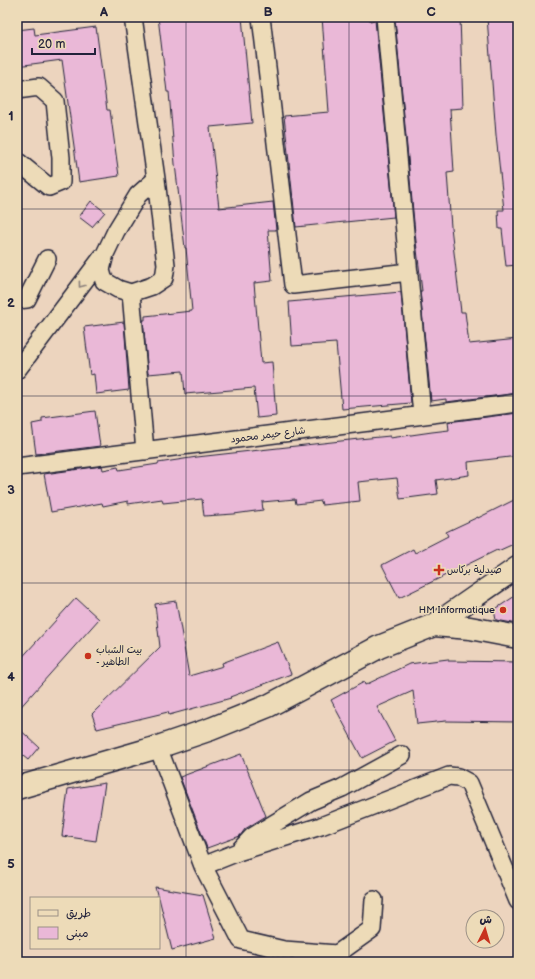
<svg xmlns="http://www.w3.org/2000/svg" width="535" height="979" viewBox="0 0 535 979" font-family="'Balsamiq Sans','Playpen Sans Arabic',sans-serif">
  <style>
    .building { fill: #eab8d7; stroke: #22223b }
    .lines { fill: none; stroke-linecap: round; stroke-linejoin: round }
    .minor-casing { stroke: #22223b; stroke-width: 20 }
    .tertiary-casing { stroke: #22223b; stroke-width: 24 }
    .secondary-casing { stroke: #22223b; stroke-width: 25 }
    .minor { stroke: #eddbb8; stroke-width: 17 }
    .tertiary { stroke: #eddbb8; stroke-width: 21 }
    .secondary { stroke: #eddbb8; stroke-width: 22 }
    .oneway { stroke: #887e7a }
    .grid { fill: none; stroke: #22223b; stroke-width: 1; stroke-opacity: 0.55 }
    .poi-dot { fill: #c8321e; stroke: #eddbb8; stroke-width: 1.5 }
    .labels { text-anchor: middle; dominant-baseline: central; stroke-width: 3; stroke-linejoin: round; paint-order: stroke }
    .street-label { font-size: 10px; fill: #22223b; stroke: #eddbb8 }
    .poi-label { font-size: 10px; fill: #22223b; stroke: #eddbb8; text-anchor: start }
    .neatline { fill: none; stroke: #22223b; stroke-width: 1.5 }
    .grid-label { font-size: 13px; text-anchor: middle; font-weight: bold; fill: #22223b }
  </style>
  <rect width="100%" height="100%" fill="#ecd4be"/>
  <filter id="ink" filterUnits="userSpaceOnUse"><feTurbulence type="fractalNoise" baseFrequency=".025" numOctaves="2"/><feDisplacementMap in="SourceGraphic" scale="8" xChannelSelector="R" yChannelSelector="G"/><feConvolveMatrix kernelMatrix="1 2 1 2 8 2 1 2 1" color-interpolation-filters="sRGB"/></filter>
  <g filter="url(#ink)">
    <path class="building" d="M158,17H242L252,123L210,127L219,208L273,202L276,230H268L272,281L254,283L261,363L272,362L276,416L257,418L254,388L185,394L183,371L148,374L143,320H145V316L192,311L186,248H185L175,164L169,92H167Z
      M322,17H370V21L375,20L394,217L296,227L284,116L329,112Z
      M428,17H460L463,108L450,109L454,172L447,173L451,227L461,312H465L469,344L518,339V393L446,402V399L431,401L420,291H422L415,233L395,19Z
      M487,17H518V265L506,266L502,229H499L498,210H504L496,135Z
      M96,27L107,110H110L119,176L79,182L62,60L17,66V30L34,28L35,35Z
      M91,201L105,212L92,227L79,217Z
      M401,292L411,403L342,409L336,343L292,346L289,302Z
      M124,322L129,390L96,394L94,374L90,375L84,327Z
      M95,411L100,446L36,454L32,424L42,422V418Z
      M518,413V456L468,462L469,475L436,480L438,494L400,499L397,478L358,482L360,501L322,505L321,501L296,504L295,499L262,502L263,510L234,514L204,516L202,499L163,503L162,499L128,504V501L103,506L102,503L51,512L44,474L102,466L103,470L118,467L119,470L158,464V463L197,457L359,439L390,436V438L432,432L449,430L448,422Z
      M518,498V542L498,551L497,550L399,598L382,565L413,549L415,553L448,536L446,532L478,517V518Z
      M518,594V624L496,620L494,610Z
      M76,598L99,619L17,711V663Z
      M176,601L189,676L223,666L222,663L278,642L291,674L230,697L231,698L169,715L168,712L97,729L92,714L160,647L155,604Z
      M448,659V661L518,662V722L446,721L417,724L413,691L377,707L395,741L362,758L331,700L364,682L365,685L409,664Z
      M17,727L39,747L28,760L17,751Z
      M241,754L266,816L245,829L240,836L207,848L180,777Z
      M105,783L96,841L62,836L68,789Z
      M155,887L203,895L216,938L172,950L159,898H158Z"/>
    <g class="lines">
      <defs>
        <path id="minor" d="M133,17L156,179
          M261,17L293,285L409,272
          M385,17L422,415
          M17,90L39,87L55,101L61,158V182L49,187L17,161
          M131,293L118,289L104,281L101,270L105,254L116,231L138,195L156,179L166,265L164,278L152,286L131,293L145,451
          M17,300L27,299L47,259
          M17,370L103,256
          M17,467L518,403
          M158,747L203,866L241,940L284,950L337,954L336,962
          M238,852L321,826L449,776L458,777L469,783L518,901
          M203,866L238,852L252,837L311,801L342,788L402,755
          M337,954L372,929L374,900"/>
        <path id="tertiary" d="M434,625L518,567"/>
        <path id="secondary" d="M17,788L158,747L211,729L268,706L379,647L434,625L470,628L518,637"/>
      </defs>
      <use href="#minor" class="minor-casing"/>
      <use href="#tertiary" class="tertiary-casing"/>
      <use href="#secondary" class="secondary-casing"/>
      <use href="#minor" class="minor"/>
      <use href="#tertiary" class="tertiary"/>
      <use href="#secondary" class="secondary"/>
    </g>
    <defs><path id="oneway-chevron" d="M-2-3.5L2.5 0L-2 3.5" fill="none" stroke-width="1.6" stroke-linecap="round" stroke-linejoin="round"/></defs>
    <use class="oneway" href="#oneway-chevron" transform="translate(81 285) rotate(127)"/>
  </g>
  <path class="grid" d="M186,17V962M349,17V962M17,209H518M17,396H518M17,583H518M17,770H518"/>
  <g class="poi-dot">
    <path d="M437 564h4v4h4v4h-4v4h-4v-4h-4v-4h4z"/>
    <circle cx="503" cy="610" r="4"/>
    <circle cx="88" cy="656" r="4"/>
  </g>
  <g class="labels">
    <g class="street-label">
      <text transform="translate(268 435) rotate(-7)">شارع حيمر محمود</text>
    </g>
    <g class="poi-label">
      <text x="447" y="570">صيدلية بركاس</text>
      <text x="495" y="610" text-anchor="end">HM Informatique</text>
      <text x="96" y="650">بيت الشباب<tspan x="96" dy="12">- الطاهير</tspan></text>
    </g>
  </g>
  <rect width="535" height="979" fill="none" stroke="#eddbb8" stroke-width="44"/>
  <rect x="30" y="897" width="130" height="52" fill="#eddbb8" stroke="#9c9186"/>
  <rect x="38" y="910" width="20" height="6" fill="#eddbb8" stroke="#9c9186"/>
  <text x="66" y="917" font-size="12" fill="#22223b">طريق</text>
  <rect x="38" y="927" width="20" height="12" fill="#eab8d7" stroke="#9c9186"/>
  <text x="66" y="937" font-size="12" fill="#22223b">مبنى</text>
  <g transform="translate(485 929) rotate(5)"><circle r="19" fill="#eddbb8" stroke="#9c9186"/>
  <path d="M0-3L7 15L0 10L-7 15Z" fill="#c8321e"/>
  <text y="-6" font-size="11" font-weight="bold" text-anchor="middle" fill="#22223b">ش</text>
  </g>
  <path d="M32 48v6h63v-6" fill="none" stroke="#22223b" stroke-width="2"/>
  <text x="38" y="48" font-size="12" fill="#22223b" stroke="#eddbb8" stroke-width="3" paint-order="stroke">20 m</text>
  <rect x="22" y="22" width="491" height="935" class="neatline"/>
  <g class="grid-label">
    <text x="104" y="16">A</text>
    <text x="268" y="16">B</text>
    <text x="431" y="16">C</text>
    <text x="11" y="120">1</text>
    <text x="11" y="307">2</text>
    <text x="11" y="494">3</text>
    <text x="11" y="681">4</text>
    <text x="11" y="868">5</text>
  </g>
</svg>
